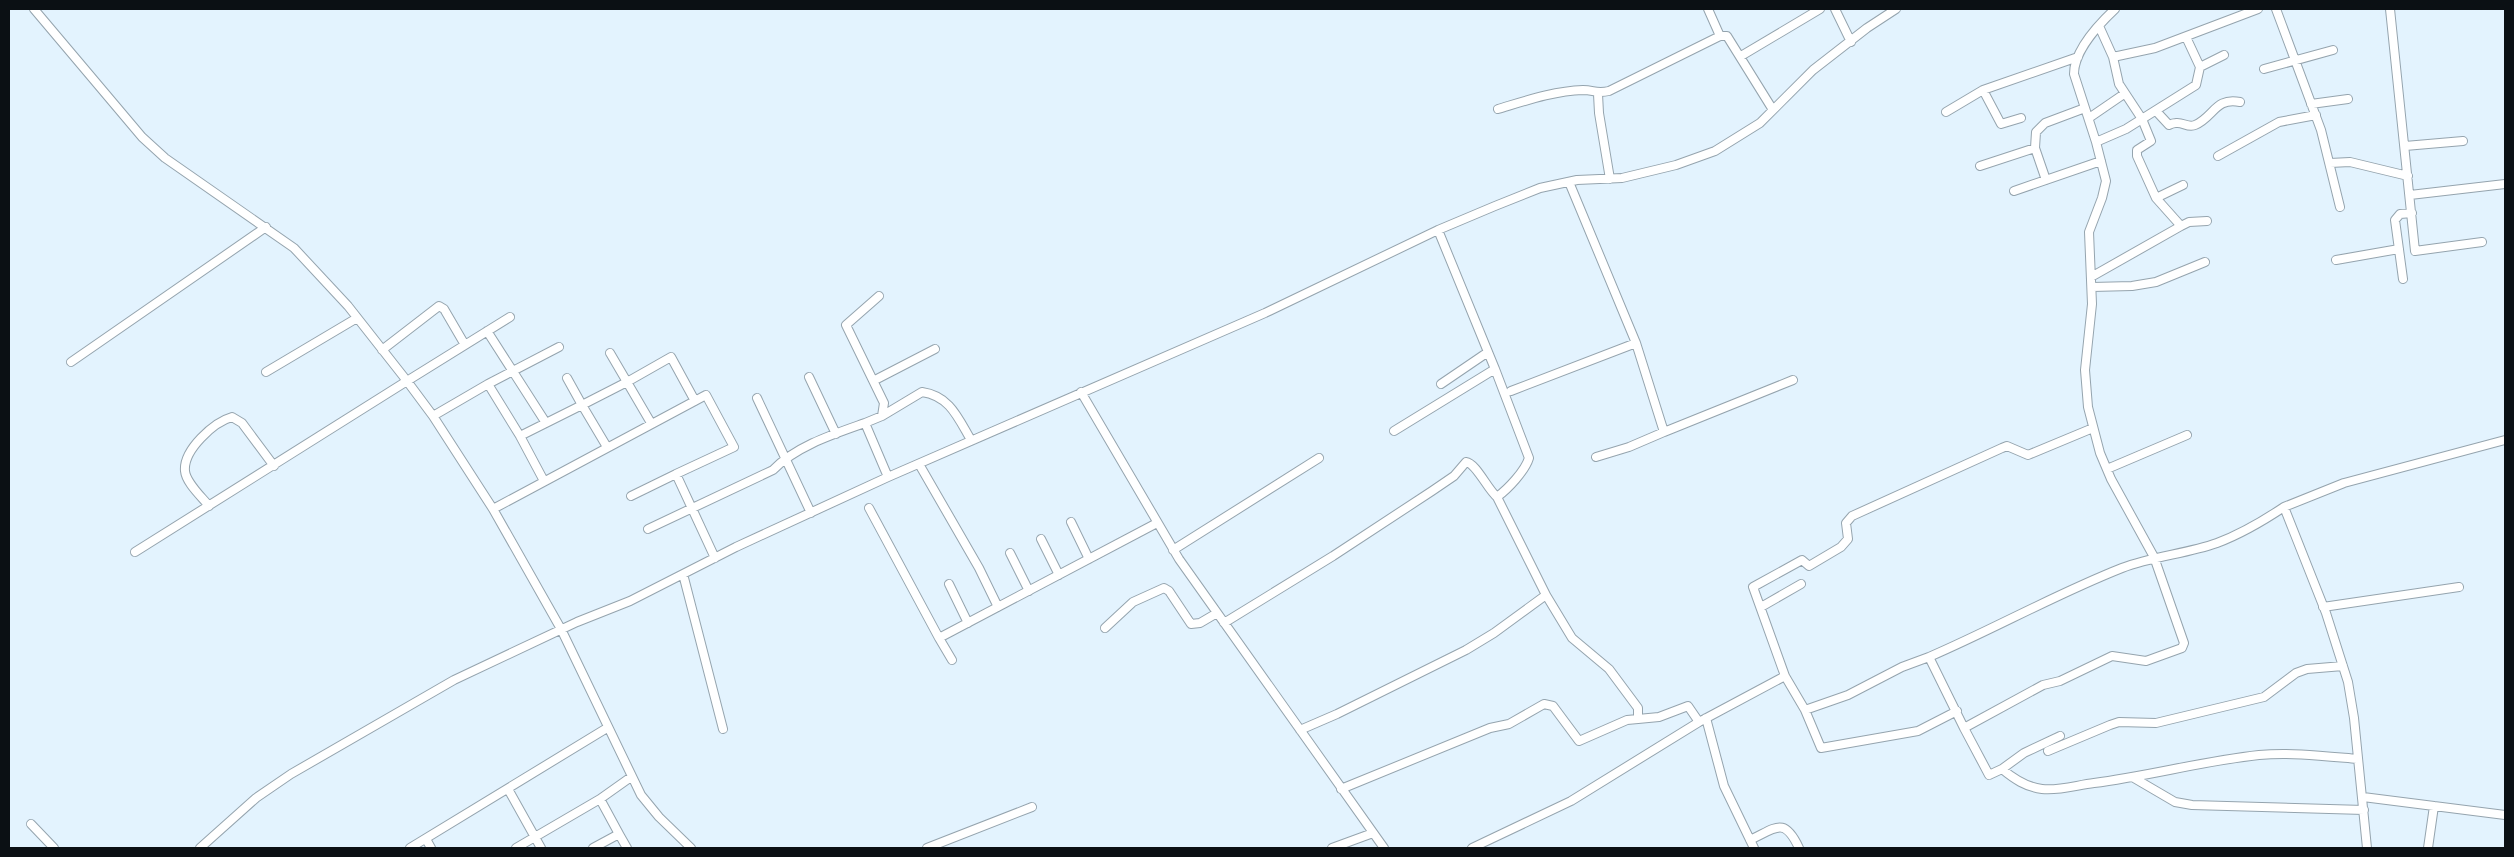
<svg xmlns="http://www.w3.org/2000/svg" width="2514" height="857" viewBox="0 0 2514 857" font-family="'Golos Text',sans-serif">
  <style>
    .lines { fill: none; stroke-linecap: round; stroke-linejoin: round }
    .street-casing { stroke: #95a4ae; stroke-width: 10 }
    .street { stroke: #fff; stroke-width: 8 }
  </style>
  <rect width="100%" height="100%" fill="#e3f3fe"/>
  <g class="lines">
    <defs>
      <path id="street" d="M34,9L142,137L165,158L294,248L348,306L407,381L510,317
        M1708,9L1720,36
        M1835,9L1851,42
        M2115,9C2099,24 2074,51 2074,74L2096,142L2106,181L2102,198L2089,232L2092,304L2085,370L2088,407L2100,453L2111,479L2154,557L2184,643L2182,648L2146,661L2112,656L2060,681L2043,685L1964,728L1929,657C1994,629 2056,594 2122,568C2153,556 2186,554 2217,543C2241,534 2263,521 2284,507L2326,613L2348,682L2354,718L2367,848
        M2276,9L2321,130L2340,207
        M2390,9L2415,251L2482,242
        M1741,56L1820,9
        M2113,57L2155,48L2258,9
        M2200,67L2224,55
        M2264,69L2333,50
        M1983,90L2001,124L2021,118
        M1598,94L1599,113L1610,179
        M2311,104L2348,99
        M1498,109C1525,101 1554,91 1583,90C1594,90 1596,94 1609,91L1720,36H1727L1773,110
        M2156,111L2169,125C2171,124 2173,123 2176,123C2183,122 2188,128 2195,125C2214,117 2215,97 2240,102
        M1946,112L1983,90L2078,57
        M2089,118L2124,94
        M2096,142L2126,129L2196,85L2200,67L2186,37
        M2405,146L2463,141
        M2218,156L2279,122L2316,115
        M2330,163L2350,162L2408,176
        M1980,166L2035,148
        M2046,180L2035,148L2036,132L2045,123L2085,108
        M1569,182L1636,343L1664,432L1793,380
        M2014,191L2101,161
        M2410,195L2505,184
        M2156,198L2183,185
        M2181,226L2189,222L2207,221
        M2336,260L2399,249
        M2091,277L2181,226L2156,198L2137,156V150L2151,141L2142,119L2119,84L2113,57L2099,26
        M2403,279L2395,220L2400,214L2412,213
        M2092,287L2132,286L2156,282L2205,262
        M879,296L846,325L884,403L882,416
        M487,331L546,423
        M382,350L439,306L444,309L465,345
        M71,362L266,227
        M266,372L357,318
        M809,377L836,434
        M875,380L935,349
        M488,384L559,347
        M1441,384L1488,352
        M1511,391L1636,343
        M1081,392L1179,559L1384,848
        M757,398L811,513
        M651,423L627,382L671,357L695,401
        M1394,431L1495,369
        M520,436L544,481
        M607,447L582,405L627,382L610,353
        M1596,457L1629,447L1664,432
        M919,464L979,568L998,607
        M2107,469L2187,435
        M676,474L734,447L706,395L493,509L561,629L641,795L659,817L691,848
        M888,477L865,423L882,416L922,392C950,396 958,418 971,440
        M631,496L676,474L715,558
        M209,506C202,497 186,483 185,471C183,450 214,422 232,417L242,423L274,466
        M2284,507L2344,483L2505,440
        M869,508L939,638L1157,523
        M493,509L433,416L488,384L520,436L582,405L567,378
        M1071,522L1089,559
        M648,529L773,470C796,446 834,434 865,423
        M1041,539L1059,575
        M1173,550L1319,458
        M135,552L407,381L433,416
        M1010,553L1029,591
        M683,574L723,729
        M949,584L968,623
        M1546,595L1572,638L1609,669L1638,708V719L1659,717L1688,706L1699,722
        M1761,607L1801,584
        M2323,607L2459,587
        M1224,623L1333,556L1432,491L1454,476L1466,462C1476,463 1488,490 1497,497
        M1105,628L1133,602L1164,588L1169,591L1191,624L1200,623L1217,613
        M939,638L952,660
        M1929,657L1902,667L1848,695L1805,710L1821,748L1918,731L1957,711
        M1785,676L1805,710
        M1706,718L1724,786L1754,848
        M1964,728L1989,775L2002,769C2014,779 2026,787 2042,789C2059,791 2077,785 2094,783C2149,776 2203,761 2259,755C2291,752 2324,756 2357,759
        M1300,730L1337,714L1466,650L1494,633L1546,595L1497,497C1508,489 1525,471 1529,458L1495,369L1438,230
        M2048,751L2110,725L2119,722L2156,723L2264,697L2296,673L2307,669L2343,666
        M2002,769L2024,753L2060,736
        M2134,778L2175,802L2192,805L2364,810
        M508,789L541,848
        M1341,789L1490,728L1509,724L1544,704L1553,706L1579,741L1627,720L1638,719
        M2363,797L2505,815
        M600,799L631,777
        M31,824L54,848
        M426,839L431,848
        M1750,840C1776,828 1784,816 1799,848
        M200,848L256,798L291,774L454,680L577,622L630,601L736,547L888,477L1265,313L1438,230L1495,206L1540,188L1577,180L1622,178L1676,165L1715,151L1760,123L1813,70L1867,28L1896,9
        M410,848L607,728
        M516,848L600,799L619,834
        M593,848L619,834L627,848
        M927,848L1032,807
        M1332,848L1373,833
        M1472,848L1571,801L1699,722L1785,676L1753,587L1802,560L1809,566L1841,547L1848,539L1846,523L1852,516L2002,448L2007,446L2028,455L2093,428
        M2428,848L2434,806"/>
    </defs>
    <use href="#street" class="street-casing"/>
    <use href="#street" class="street"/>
  </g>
  <rect width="2514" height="857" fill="none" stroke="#0b1014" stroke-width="20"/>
</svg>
